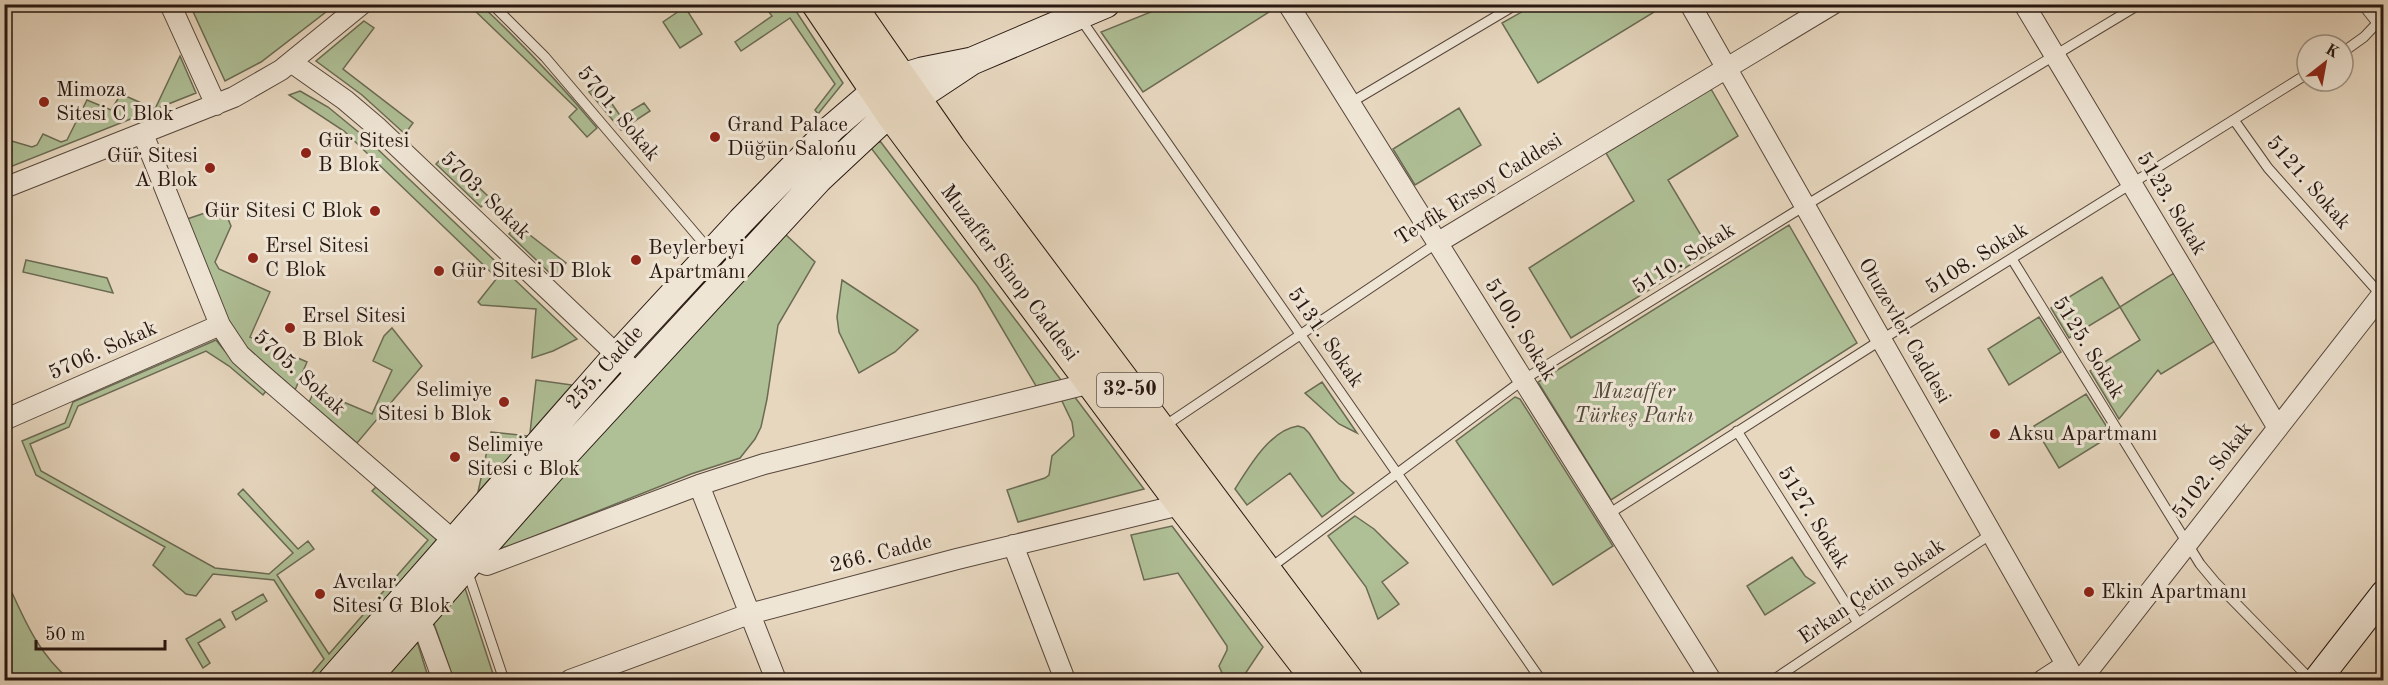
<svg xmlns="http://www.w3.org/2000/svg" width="2388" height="685" viewBox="0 0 2388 685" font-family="'Old Standard TT',serif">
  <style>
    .green { fill: #afbf96; stroke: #6b6b54; stroke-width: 1.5 }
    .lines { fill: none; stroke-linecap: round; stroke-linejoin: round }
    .lane-casing { stroke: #57473c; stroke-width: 11 }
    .street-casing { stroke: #57473c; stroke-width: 22 }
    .secondary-casing { stroke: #271711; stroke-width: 29 }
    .primary-casing { stroke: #271711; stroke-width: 32 }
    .lane { stroke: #efe5d5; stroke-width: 9 }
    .street { stroke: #efe5d5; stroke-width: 20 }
    .secondary { stroke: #efe5d5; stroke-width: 27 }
    .primary { stroke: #e7d7bf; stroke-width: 30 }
    .poi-dot { fill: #8f2418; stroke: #efe5d5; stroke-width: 2 }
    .labels { text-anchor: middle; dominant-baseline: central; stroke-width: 6; stroke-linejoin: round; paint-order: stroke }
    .shield { fill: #efe5d5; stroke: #63554c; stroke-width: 1.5 }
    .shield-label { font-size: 20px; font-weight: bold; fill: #271711 }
    .poi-label { font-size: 21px; fill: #271711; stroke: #efe5d5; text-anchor: start }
    .street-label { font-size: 21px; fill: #271711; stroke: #efe5d5 }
    .park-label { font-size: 21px; font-style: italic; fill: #504939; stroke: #efe5d5 }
  </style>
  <rect width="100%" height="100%" fill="#e7d7bf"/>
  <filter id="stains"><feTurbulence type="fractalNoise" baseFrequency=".00333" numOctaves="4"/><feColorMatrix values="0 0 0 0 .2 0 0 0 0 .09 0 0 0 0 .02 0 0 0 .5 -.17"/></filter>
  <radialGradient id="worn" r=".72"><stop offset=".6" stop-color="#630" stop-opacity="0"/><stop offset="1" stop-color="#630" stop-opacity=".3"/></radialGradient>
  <path class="green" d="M1663,4L1664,6L1538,83L1502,23L1534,5Z
    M190,5H335L261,62L225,81Z
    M469,5H481C523,44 561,85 597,128L587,137L569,117L577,109Z
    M764,5H792L843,83L818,114L815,110L835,84L790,18L741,51L735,42L772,16Z
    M1275,5L1277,7L1143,92L1101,32L1168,5Z
    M685,7L702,34L680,48L663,22Z
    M364,21L374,28L343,69L413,123L405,134L362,95L316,61Z
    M180,56L196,93L5,169V153L12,150L8,140L32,147L37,145L43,134L61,142L67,140L87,100L111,110L121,94L155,109Z
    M599,85L621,117L644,103L650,111L621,130L589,92Z
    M1711,89L1738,136L1668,180L1711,252L1571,338L1529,268L1634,201L1606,153Z
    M300,91L328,107L367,139L577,339L553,351L532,358L536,309L481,305L478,302L497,278L344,131L289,95Z
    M1459,108L1481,145L1415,185L1393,149Z
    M857,118L862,125L639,359L633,353Z
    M880,141L1061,380L1036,386L977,286L871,148Z
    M445,155L490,198L481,207L436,164Z
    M223,207L231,226L215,262L219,269L270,292L250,337L307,362L295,390L242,343L229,322L187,219Z
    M517,225L566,263L555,278L509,234Z
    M1789,225L1857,343L1611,500L1538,382Z
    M785,234L815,262L778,325L767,399L761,427L755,439L740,458L691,474L510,546L495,549Z
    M26,260L107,278L113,293L23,272Z
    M2174,273L2215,341L2161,374L2158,370L2119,419L2090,371L2140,340L2120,307L2069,338L2051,308L2102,277L2120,307Z
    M842,280L918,330L895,352L859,373L839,332L837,317Z
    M2039,317L2061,352L2009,385L1988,349Z
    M392,328L422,366L357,443L309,402L315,390L372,414L392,370L373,361L384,336Z
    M216,340L233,361L266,391L263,395L229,366L206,351L78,406L69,427L30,444L41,471L215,568L269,574L293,553L238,494L243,489L298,549L308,541L314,549L277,575L329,654L428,540L372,491L376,487L437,540L314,680H306L324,659L274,580L213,574L196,596L186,594L153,565L165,547L36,475L22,441L65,423L73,402Z
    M536,380L572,385L530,433Z
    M1322,382L1357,433L1339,424L1305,393Z
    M2086,394L2112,435L2059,468L2034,426Z
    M1074,396L1144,489L1018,522L1007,490L1045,478L1049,475L1052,456L1074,436L1072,422L1061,399Z
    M1515,397L1520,399L1613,546L1553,585L1456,441Z
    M1298,426L1304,428L1309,433L1340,480L1354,493L1322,517L1290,473L1247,505L1235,489C1249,467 1270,430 1298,426Z
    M491,432L528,436L478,492Z
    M1355,516L1374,529L1408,563L1382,582L1399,604L1378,619L1366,587L1328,536Z
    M1172,526L1263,647L1241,680H1225L1219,666L1227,650V646L1178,573L1144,580L1131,535Z
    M1792,557L1805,576L1815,583L1765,615L1747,586Z
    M4,575C22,614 36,652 70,680H5L7,658L4,643Z
    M464,585L495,680H454L433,621Z
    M263,594L267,601L236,620L232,612Z
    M220,619L225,627L198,643L210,663L203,668L186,639Z
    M417,641L429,680H381Z"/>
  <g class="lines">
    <defs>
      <path id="lane" d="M492,4L545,57L711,252
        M1080,18L1541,680
        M2343,52L2364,37L2382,18
        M1350,103L1517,4
        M2234,120L2268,168L2381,295
        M2012,259L2200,564L2215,582L2311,680
        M1163,427L1437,243
        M1737,431L1858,623
        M1607,515L1881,340L2307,74
        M1270,568L1523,380L1793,213L2140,4
        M467,570L504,680
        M1773,680L1991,534"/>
      <path id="street" d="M170,4L216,105
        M1288,4L1711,680
        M1690,4L2075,680
        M2024,4L2278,428
        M2369,4L2384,23
        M291,62L345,100L378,128L638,375
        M143,134L220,325L240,355L259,372L477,561L487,565L699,485L764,464L1091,383
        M4,188L234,97L281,70L362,4
        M1437,243L1833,4
        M4,420L220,325
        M699,485L776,680
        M1013,545L1065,680
        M409,613L425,631L443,680
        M570,680L749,614L957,559L1192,502
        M2043,680L2066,665
        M2081,680L2384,292"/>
      <path id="secondary" d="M972,61L1106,4
        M332,680L617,355L741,221L832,128L874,92L899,78L922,71L972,61L880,122L818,180L559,461L366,680
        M2317,680L2384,594"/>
      <path id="primary" d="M817,4L891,114L1182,505L1317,680
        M850,4L950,148L1348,680"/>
    </defs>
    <use href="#lane" class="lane-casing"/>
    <use href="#street" class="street-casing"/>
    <use href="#secondary" class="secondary-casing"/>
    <use href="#primary" class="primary-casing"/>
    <use href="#lane" class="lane"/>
    <use href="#street" class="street"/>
    <use href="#secondary" class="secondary"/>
    <use href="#primary" class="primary"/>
  </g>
  <g class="poi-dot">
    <circle cx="44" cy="102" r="6"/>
    <circle cx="715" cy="137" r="6"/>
    <circle cx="306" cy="153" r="6"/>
    <circle cx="210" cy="168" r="6"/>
    <circle cx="375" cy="211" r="6"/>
    <circle cx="253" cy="258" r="6"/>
    <circle cx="636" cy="260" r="6"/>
    <circle cx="439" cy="271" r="6"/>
    <circle cx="290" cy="328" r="6"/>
    <circle cx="504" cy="402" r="6"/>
    <circle cx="1995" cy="434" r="6"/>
    <circle cx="455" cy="457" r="6"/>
    <circle cx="2089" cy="592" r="6"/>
    <circle cx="320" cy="594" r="6"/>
  </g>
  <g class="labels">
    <rect class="shield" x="1097" y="373" width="66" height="34" rx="4.5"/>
    <g class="shield-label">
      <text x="1130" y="390">32-50</text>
    </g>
    <g class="poi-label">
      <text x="56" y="90">Mimoza<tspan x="56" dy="24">Sitesi C Blok</tspan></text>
      <text x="727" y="125">Grand Palace<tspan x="727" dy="24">Düğün Salonu</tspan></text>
      <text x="318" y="141">Gür Sitesi<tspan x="318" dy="24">B Blok</tspan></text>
      <text x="198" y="156" text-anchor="end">Gür Sitesi<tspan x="198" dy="24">A Blok</tspan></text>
      <text x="363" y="211" text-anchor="end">Gür Sitesi C Blok</text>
      <text x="265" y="246">Ersel Sitesi<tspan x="265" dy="24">C Blok</tspan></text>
      <text x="648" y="248">Beylerbeyi<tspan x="648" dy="24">Apartmanı</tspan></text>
      <text x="451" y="271">Gür Sitesi D Blok</text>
      <text x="302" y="316">Ersel Sitesi<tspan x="302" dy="24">B Blok</tspan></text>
      <text x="492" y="390" text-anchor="end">Selimiye<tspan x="492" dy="24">Sitesi b Blok</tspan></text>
      <text x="2007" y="434">Aksu Apartmanı</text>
      <text x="467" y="445">Selimiye<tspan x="467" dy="24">Sitesi c Blok</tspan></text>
      <text x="332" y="582">Avcılar<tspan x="332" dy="24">Sitesi G Blok</tspan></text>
      <text x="2101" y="592">Ekin Apartmanı</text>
    </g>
    <g class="street-label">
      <text transform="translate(618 114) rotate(50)">5701. Sokak</text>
      <text transform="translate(2308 183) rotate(49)">5121. Sokak</text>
      <text transform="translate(1479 190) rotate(-32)">Tevfik Ersoy Caddesi</text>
      <text transform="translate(485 196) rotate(44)">5703. Sokak</text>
      <text transform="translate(2171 204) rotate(59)">5123. Sokak</text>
      <text transform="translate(1684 259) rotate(-32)">5110. Sokak</text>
      <text transform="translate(1977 259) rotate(-32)">5108. Sokak</text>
      <text transform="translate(1009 273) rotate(53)">Muzaffer Sinop Caddesi</text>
      <text transform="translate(1520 330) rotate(58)">5100. Sokak</text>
      <text transform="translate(1904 331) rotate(60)">Otuzevler Caddesi</text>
      <text transform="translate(1325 338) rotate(55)">5131. Sokak</text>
      <text transform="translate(2088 348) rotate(58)">5125. Sokak</text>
      <text transform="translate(103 351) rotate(-24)">5706. Sokak</text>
      <text transform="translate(605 368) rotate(-48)">255. Cadde</text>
      <text transform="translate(299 373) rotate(42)">5705. Sokak</text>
      <text transform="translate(2213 471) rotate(-52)">5102. Sokak</text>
      <text transform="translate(1813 518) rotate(58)">5127. Sokak</text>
      <text transform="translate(881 554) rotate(-14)">266. Cadde</text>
      <text transform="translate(1872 592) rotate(-34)">Erkan Çetin Sokak</text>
    </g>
    <g class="park-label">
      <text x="1634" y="392">Muzaffer<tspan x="1634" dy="24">Türkeş Parkı</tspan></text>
    </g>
  </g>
  <rect width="2388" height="685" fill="none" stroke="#e7d7bf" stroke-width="24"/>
  <rect x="6" y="6" width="2376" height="673" fill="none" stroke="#271711" stroke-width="3"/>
  <rect x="12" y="12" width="2364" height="661" fill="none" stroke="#271711" stroke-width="1.5"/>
  <g transform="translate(2325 63) rotate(31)"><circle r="28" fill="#efe5d5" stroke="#9f9387" stroke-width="1.5"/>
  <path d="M0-4.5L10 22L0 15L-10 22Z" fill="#8f2418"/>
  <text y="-9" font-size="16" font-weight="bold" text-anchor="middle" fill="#271711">K</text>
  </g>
  <path d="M36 640v9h129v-9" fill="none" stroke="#271711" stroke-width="3"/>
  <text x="45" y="640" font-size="18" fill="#271711" stroke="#efe5d5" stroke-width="4.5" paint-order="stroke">50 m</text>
  <rect width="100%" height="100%" filter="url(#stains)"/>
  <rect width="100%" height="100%" fill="url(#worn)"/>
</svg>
